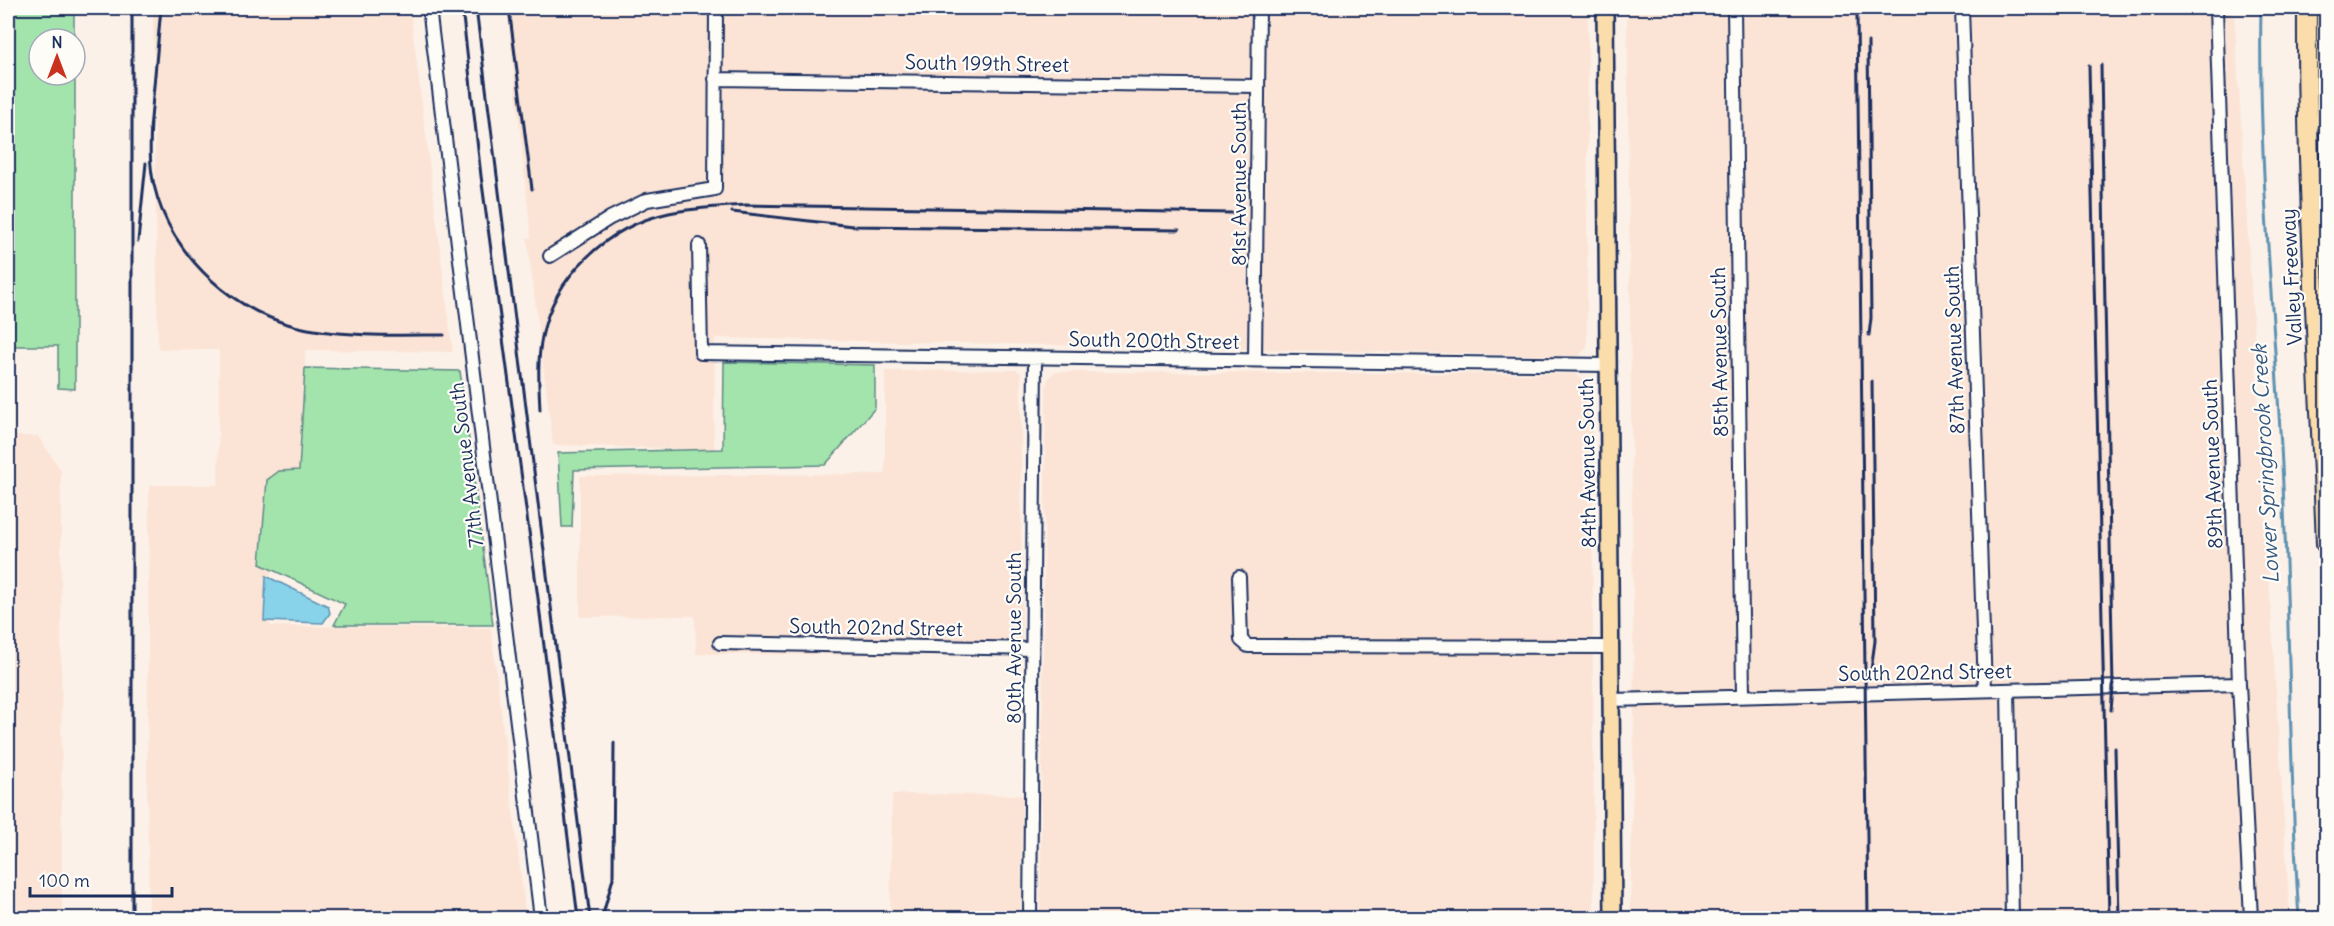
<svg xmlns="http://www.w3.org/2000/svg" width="2334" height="926" viewBox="0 0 2334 926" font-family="Delius,sans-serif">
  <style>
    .built { fill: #fbe4d6 }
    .green { fill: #a3e3ac; stroke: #5f8985; stroke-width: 1.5 }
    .water { fill: #89d3ea; stroke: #5d91b2; stroke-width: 1.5 }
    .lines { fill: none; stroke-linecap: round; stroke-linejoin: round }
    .stream { stroke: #5d91b2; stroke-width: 3 }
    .minor-casing { stroke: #1b2f5e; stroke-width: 16 }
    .major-casing { stroke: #1b2f5e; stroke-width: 20 }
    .highway-casing { stroke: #1b2f5e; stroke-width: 22 }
    .minor { stroke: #fdfcf7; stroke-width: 12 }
    .major { stroke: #faddab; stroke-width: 15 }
    .highway { stroke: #faddab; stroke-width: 18 }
    .rail { stroke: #1b2f5e; stroke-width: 3 }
    .labels { text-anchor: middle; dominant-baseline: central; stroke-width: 4.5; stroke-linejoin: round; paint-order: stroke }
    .street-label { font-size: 20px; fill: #1b2f5e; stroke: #fdfcf7 }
    .water-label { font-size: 21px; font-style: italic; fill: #365881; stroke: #fdfcf7 }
  </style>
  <rect width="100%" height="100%" fill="#fcf1e8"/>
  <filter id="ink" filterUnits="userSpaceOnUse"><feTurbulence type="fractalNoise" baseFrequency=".0167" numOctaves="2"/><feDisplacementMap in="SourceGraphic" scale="12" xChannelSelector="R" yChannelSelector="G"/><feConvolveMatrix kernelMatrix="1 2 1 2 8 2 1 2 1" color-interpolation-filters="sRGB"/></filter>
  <g filter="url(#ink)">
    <path class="built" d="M153,8H410L453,352L305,350L304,490H272L270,626L491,628L526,918H149L147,786L149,485H218L219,350L158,349Z
      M507,8H1588L1587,347L1579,356L715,338L714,450L553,445L527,238L531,237Z
      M1627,8H2234L2290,918H1630L1634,715Z
      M1017,370L1021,373L1022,655L696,654L695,616L580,617V476L885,474V371Z
      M1054,372L1577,374L1580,378L1590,383L1592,392L1594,918H1040L1046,387L1048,379Z
      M8,436H38L61,470L62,918H8Z
      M892,794L1022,795L1021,918H890Z"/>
    <path class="green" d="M8,8H74V39H39V75H75V389L58,388V346H8Z
      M724,362L875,365V408L825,465L574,470L572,527H562L558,453L723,449Z
      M305,368L460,371L493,625H334L345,604L260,564L267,480L279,471L299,470Z"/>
    <path class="water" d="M266,576L328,606L330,613L323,623L264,621Z"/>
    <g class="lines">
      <path class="stream" d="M2261,8C2258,160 2274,313 2282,465C2290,616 2289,767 2299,918"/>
      <defs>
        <path id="minor" d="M429,8L541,918
          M1734,8L1743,696
          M1962,8L1985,690
          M2216,8L2239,684L2251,918
          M715,79L1258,86
          M699,245L701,353L1607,365
          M550,256L610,218L647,200L715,189L716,8
          M1255,360L1259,8
          M1239,577L1241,640L1248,646L1611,647
          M720,643L1032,649
          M2008,690L2012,918
          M1611,700L2239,684
          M1030,918L1035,358"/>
        <path id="major" d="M1605,8L1613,918"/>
        <path id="highway" d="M2307,8C2306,186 2319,365 2326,544
          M2326,8V125"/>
      </defs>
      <use href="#minor" class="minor-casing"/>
      <use href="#major" class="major-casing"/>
      <use href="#highway" class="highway-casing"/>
      <use href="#minor" class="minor"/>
      <use href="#major" class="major"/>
      <use href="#highway" class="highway"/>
      <path class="rail" d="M462,8L481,176L538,598L578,918
        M476,8L590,918
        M509,8L532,189
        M1857,15L1868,918
        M1868,42L1871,318L1869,335
        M2101,65L2105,309
        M2089,66L2109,918
        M151,122C150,143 149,164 154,185C170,256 237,317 308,329C353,337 399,335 444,335
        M150,130L161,8
        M732,212L853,226L1179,230
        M138,241L146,163
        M2105,302L2113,687L2111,710
        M540,410C539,386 537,361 542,337C554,276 608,226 669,213C694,208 720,207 746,205L1232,213
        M1871,670L1875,641L1872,381
        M2115,748L2119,918
        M132,918V8
        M602,918L613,878L614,743"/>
    </g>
  </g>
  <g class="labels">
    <g class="street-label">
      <text transform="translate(987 63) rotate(1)">South 199th Street</text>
      <text transform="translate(1238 184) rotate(-90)">81st Avenue South</text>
      <text transform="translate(2291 277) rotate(-93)">Valley Freeway</text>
      <text transform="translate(1154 340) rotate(1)">South 200th Street</text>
      <text transform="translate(1954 350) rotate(-92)">87th Avenue South</text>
      <text transform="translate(1719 352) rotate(-91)">85th Avenue South</text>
      <text transform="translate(1587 463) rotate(-91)">84th Avenue South</text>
      <text transform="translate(2212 464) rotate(-92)">89th Avenue South</text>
      <text transform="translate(466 465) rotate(-97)">77th Avenue South</text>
      <text transform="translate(876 627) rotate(1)">South 202nd Street</text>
      <text transform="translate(1013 638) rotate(-90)">80th Avenue South</text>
      <text transform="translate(1925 672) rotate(-1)">South 202nd Street</text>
    </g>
    <g class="water-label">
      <text transform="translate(2265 464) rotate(-93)">Lower Springbrook Creek</text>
    </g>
  </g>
  <rect width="2334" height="926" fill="none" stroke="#fdfcf7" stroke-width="30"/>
  <rect x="15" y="15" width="2304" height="896" fill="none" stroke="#1b2f5e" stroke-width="2" filter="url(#ink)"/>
  <g transform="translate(57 57)"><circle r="28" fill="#fdfcf7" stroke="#a3aaba" stroke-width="1.5"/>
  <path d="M0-4.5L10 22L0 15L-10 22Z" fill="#c8321e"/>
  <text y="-9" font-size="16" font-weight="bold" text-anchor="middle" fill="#1b2f5e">N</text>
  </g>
  <path d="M30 887v9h142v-9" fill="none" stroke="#1b2f5e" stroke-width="3"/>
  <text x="39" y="887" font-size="18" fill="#1b2f5e" stroke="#fdfcf7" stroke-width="4.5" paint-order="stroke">100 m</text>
</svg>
